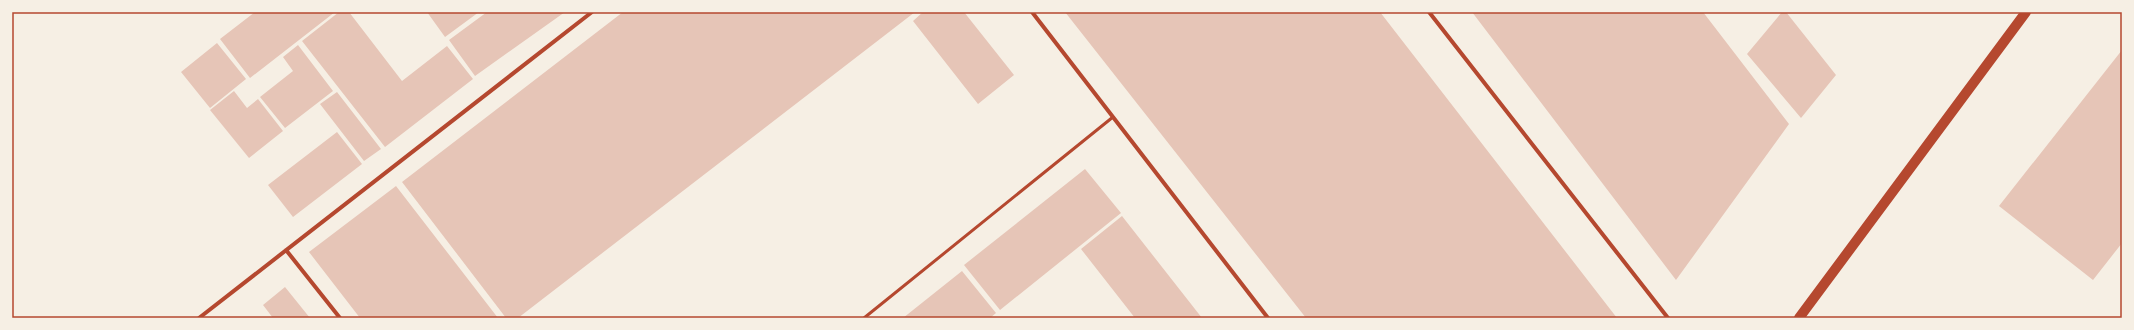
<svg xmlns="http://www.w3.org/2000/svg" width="2134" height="330" viewBox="0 0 2134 330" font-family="Karla,sans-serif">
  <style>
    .building { fill: #e6c5b7 }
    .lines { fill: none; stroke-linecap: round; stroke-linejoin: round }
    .service { stroke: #b5482f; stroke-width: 3 }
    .minor { stroke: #b5482f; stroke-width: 4 }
    .primary { stroke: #b5482f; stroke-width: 10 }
    .neatline { fill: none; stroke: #b5482f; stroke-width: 1.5 }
  </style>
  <rect width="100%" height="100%" fill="#f6efe4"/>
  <path class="building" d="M255,12H335L250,78L220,39Z
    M339,12H349L402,81L447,46L473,79L385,147L302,41Z
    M427,12H479L445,37Z
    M487,12H565L475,76L449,40Z
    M623,12H915L518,318H506L402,182Z
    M923,12H964L1014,75L978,104L913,21Z
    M1065,12H1380L1617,318H1306Z
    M1472,12H1703L1789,124L1676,280Z
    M1782,12H1786L1836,75L1801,118L1747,54Z
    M217,43L246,79L210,108L181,72Z
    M298,45L333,91L285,128L260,97L293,71L283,57Z
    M2122,50V243L2093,280L1999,206Z
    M234,91L247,108L258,99L283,131L249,158L210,110Z
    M337,92L381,149L364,161L320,104Z
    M337,132L362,164L293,217L268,185Z
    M1085,169L1121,213L1000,310L964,265Z
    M396,186L498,318H360L309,252Z
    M1122,216L1202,318H1135L1081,249Z
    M962,271L996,313L990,318H903Z
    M285,287L310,318H273L263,305Z"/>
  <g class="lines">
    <path class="service" d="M864,318L1113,117"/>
    <path class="minor" d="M1032,12L1268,318
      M1429,12L1668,318
      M286,250L340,318
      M199,318L592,12"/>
    <path class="primary" d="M1799,318L2026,12"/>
  </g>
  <rect width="2134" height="330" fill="none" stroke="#f6efe4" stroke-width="26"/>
  <rect x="13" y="13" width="2108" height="304" class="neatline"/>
</svg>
